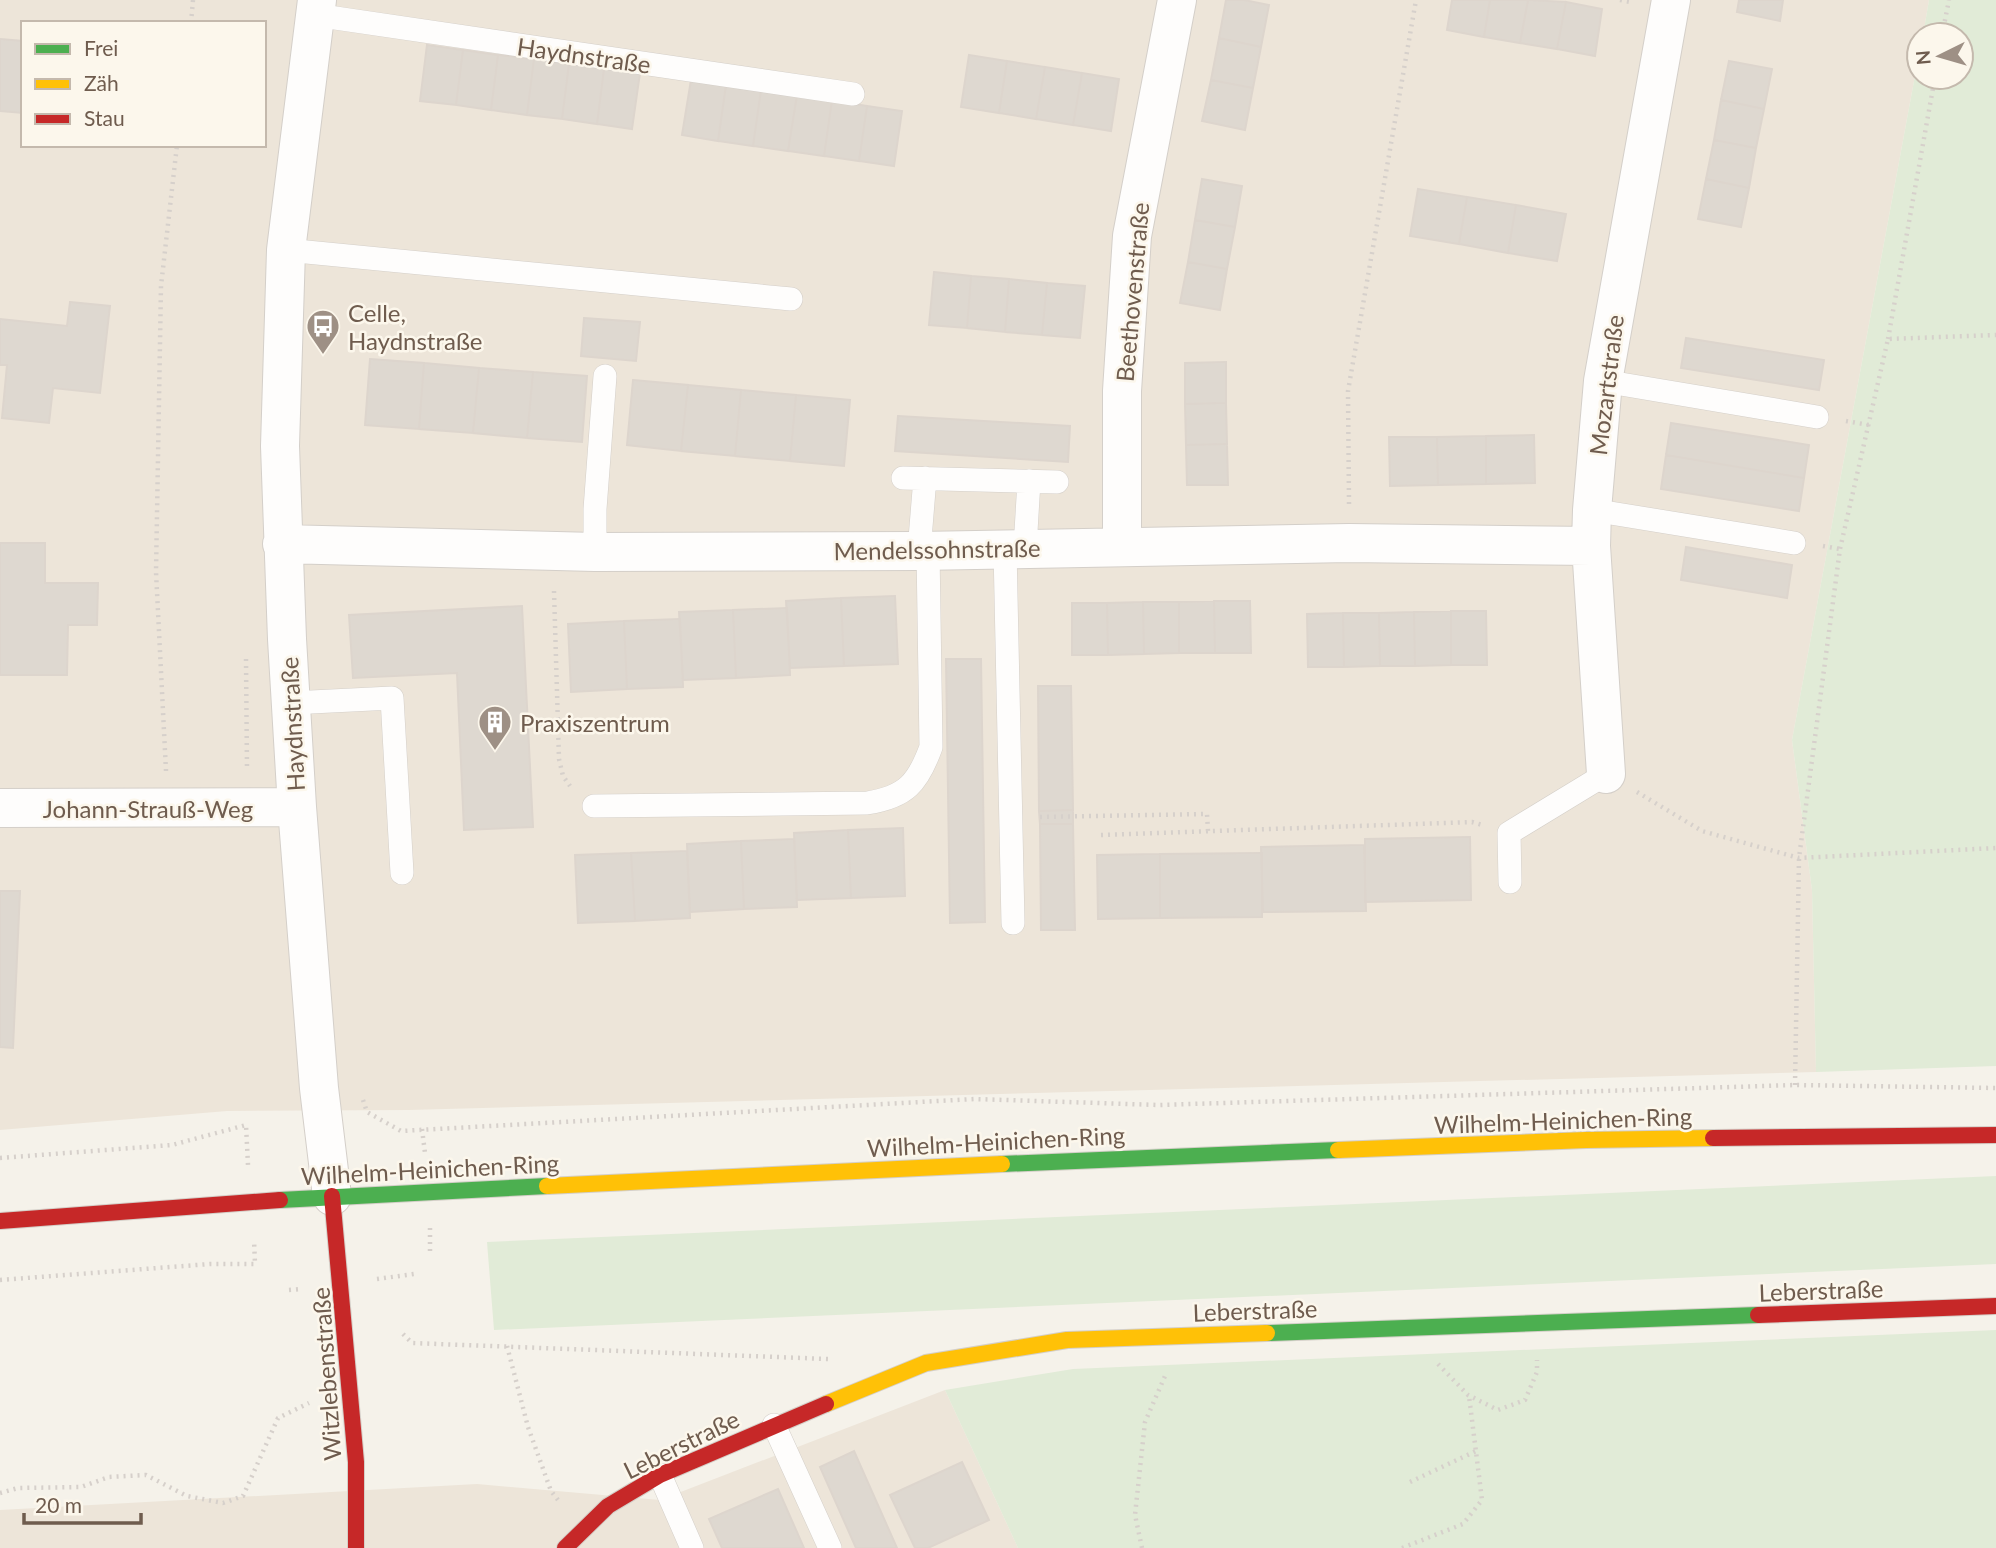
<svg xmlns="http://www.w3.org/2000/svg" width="1996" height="1548" viewBox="0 0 1996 1548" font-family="Lato,sans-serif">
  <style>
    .residential { fill: #ede5d9; fill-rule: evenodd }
    .green { fill: #e1ebd7 }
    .building { fill: #ded8d0; stroke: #ddd5cd; stroke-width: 2 }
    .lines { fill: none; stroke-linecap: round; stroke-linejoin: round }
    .lane-casing { stroke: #d4cfc9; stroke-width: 24 }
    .street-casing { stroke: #d4cfc9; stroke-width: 40 }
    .fast-casing { stroke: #d4cfc8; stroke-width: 18 }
    .slow-casing { stroke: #d4cfc8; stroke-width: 18 }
    .jam-casing { stroke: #d4cfc8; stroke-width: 18 }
    .path { stroke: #d6d0cb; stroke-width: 4.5; stroke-dasharray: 2 5; stroke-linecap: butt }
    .lane { stroke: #fefdfc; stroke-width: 23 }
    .street { stroke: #fefdfc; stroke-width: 38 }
    .fast { stroke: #4caf50; stroke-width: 16 }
    .slow { stroke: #ffc107; stroke-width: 16 }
    .jam { stroke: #c62828; stroke-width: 16 }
    .labels { text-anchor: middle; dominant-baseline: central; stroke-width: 5; stroke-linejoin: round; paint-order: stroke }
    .street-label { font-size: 24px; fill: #6f5c4e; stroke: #fcf7ec }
    .poi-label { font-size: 24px; fill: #6f5c4e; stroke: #fcf7ec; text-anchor: start }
  </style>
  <rect width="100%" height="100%" fill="#f5f2ea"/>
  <path class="residential" d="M0,0H1929L1923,35H1919V54L1792,740L1812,890L1816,1072L409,1110L227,1111L0,1130ZM23,23H264V145H23Z
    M945,1390L1018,1548H0V1510L477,1484L660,1500Z"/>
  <path class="green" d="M1929,0H1996V1066L1816,1072L1812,890L1792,740L1919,54V77H1961V35H1923Z
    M1996,1176V1264L494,1330L487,1242Z
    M1996,1330V1548H1018L945,1390L1073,1369Z"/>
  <path class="building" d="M1226,0H1244L1269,5L1261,47L1219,38Z
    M1452,0H1490L1484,37L1447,30Z
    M1490,0H1528L1520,43L1484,37Z
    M1528,0L1566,2L1557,49L1520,43Z
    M1739,0H1783L1780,21L1737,12Z
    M1566,2L1602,9L1595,56L1557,49Z
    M1219,38L1261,47L1253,88L1211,80Z
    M0,39L23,41V113L0,111Z
    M427,45L463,50L456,105L420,101Z
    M463,50L498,55L491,110L456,105Z
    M498,55L534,59L527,115L491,110Z
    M969,55L1007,61L999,113L961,107Z
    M534,59L569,64L562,119L527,115Z
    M1007,61L1045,67L1036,119L999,113Z
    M1729,61L1772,69L1764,109L1721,100Z
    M569,64L604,69L597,124L562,119Z
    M1045,67L1082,73L1073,125L1036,119Z
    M604,69L640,73L632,129L597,124Z
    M1082,73L1119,79L1111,131L1073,125Z
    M691,80L726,85L718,141L682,135Z
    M1211,80L1253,88L1245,130L1202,121Z
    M726,85L761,90L753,146L718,141Z
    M761,90L797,95L788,151L753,146Z
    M797,95L832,100L824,156L788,151Z
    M832,100L867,106L859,161L824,156Z
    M1721,100L1764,109L1756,148L1714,140Z
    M867,106L902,111L894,166L859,161Z
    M1714,140L1756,148L1749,188L1706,179Z
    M1202,179L1242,186L1235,227L1195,220Z
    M1706,179L1749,188L1741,227L1698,219Z
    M1418,189L1467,197L1459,244L1410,236Z
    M1467,197L1516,205L1508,253L1459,244Z
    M1516,205L1566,214L1557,261L1508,253Z
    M1195,220L1235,227L1227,269L1188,262Z
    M1188,262L1227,269L1220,310L1180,303Z
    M934,272L971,276L967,328L929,325Z
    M971,276L1009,279L1005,332L967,328Z
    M1009,279L1047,283L1042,335L1005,332Z
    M1047,283L1085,286L1080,338L1042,335Z
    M70,302L110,306L100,393L53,388L49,423L2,418L7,365H0V319L67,326Z
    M584,318L640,322L636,361L581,356Z
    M1686,338L1824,360L1819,390L1681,368Z
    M370,359L424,363L419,429L365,425Z
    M1226,362V403L1185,404V363Z
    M424,363L479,368L473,433L419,429Z
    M479,368L533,372L527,438L473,433Z
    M533,372L587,376L582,442L527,438Z
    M633,380L688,385L681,451L627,445Z
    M688,385L741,390L735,456L681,451Z
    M741,390L796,395L790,461L735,456Z
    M796,395L850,400L844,466L790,461Z
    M1226,403L1227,444L1186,445L1185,404Z
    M898,416L1070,426L1068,462L895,451Z
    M1671,423L1809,445L1804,478L1666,455Z
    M1534,435L1535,483L1486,484V436Z
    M1486,436V484L1438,485L1437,437Z
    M1389,437H1437L1438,485L1390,486Z
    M1227,444L1228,485H1187L1186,445Z
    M1666,455L1804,478L1799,511L1661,489Z
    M0,543H45V583H98L97,625H68L67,675H0Z
    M1686,547L1792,565L1787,598L1681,580Z
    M895,596L898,664L844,666L841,598Z
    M841,598L844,666L790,668L786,601Z
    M1214,601L1215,653H1179V602Z
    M1214,601H1250L1251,653H1215Z
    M1143,602L1144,654L1108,655L1107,603Z
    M1143,602H1179V653L1144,654Z
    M1072,603H1107L1108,655H1072Z
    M522,606L533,827L464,830L457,673L353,678L349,615Z
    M787,608L790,675L736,678L733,610Z
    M733,610L736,678L683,680L679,612Z
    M1451,611V665L1415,666L1414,612Z
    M1451,611H1486L1487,665H1451Z
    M1414,612L1415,666H1380L1379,613Z
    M1343,613L1344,667H1308L1307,614Z
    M1343,613H1379L1380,666L1344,667Z
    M680,619L683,687L627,689L624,621Z
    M624,621L627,689L571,692L568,624Z
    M946,659H981L985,922L950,923Z
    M1038,686H1071L1073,810L1039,811Z
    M1073,810V824H1040L1039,811Z
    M1040,824H1073L1075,930H1041Z
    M903,828L905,896L851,898L848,830Z
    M848,830L851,898L797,900L794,833Z
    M1470,837L1471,900L1365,902V839Z
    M794,839L797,907L744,909L741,841Z
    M741,841L744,909L690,912L687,844Z
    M1364,845L1366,911L1263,912L1261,847Z
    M687,851L690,918L635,921L631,853Z
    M631,853L635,921L578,923L575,855Z
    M1262,853V917L1160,918V854Z
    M1160,854V918L1098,919L1097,855Z
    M0,891H20L13,1048L0,1047Z
    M854,1451L897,1548H856L820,1467Z
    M962,1462L989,1520L928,1548H915L890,1495Z
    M778,1489L804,1548H722L709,1519Z"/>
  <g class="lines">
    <defs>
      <path id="lane" d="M315,15L853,94
        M286,250L791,299
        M1603,381L1817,417
        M903,478L1057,482
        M1592,510L1794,543
        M1025,548L1029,481
        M1005,549L1013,923
        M919,551L925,478
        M595,552V509L605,376
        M291,703L392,698L402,873
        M594,806L867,803C906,797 918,783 931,747L928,550
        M1510,882L1509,833L1606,774
        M774,1425L830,1548
        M660,1475L692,1548"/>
      <path id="street" d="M317,0L286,250L280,446L287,639L297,807L319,1088L332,1196
        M282,544L595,552L919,551L1349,543L1591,546
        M1122,546V391L1132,236L1177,0
        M1606,774L1591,546L1592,510L1603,381L1671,0
        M0,808L297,807"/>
      <path id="fast" d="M1002,1164L1338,1150
        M280,1200L547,1186
        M1267,1333L1758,1315"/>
      <path id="slow" d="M1338,1150L1586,1140L1713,1138
        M547,1186L1002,1164
        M826,1404L926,1363L1067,1340L1267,1333"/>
      <path id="jam" d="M1713,1138L1996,1135
        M332,1196L356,1462V1548
        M0,1221L280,1200
        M1758,1315L1996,1306
        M565,1548L608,1506L660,1475L826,1404"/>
    </defs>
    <use href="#lane" class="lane-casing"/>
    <use href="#street" class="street-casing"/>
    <use href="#fast" class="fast-casing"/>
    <use href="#slow" class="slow-casing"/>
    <use href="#jam" class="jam-casing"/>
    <path class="path" d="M1620,0L1630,2
      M191,23L193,0
      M1942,35L1949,0
      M1888,339L1935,77
      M1846,421L1869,425
      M1349,504L1348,391L1416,0
      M1823,546L1840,549
      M554,591L559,759L563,776L570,786
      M246,659L247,769
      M166,771L156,572L161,286L177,145
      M1637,792L1702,831L1799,858L1996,848
      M1040,817L1207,814L1208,831
      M1101,835L1472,822L1482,825
      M1795,1085L1799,858L1840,549L1888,339L1996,335
      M363,1100L367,1112L401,1131L974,1099L1159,1105L1795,1085L1996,1088
      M422,1129L425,1153
      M0,1158L172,1145L246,1125L248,1165
      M430,1228V1255
      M377,1279L414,1274
      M0,1280L210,1264H255L254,1240
      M289,1290L302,1289
      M403,1334L412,1343L828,1359
      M507,1346L528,1427L551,1491L558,1500
      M1438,1364L1468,1395L1498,1410L1525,1400L1537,1372V1360
      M1410,1482L1476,1451
      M0,1493L18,1488L81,1487L109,1477L146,1475L187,1496L223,1503L243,1496L278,1418L309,1403
      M1142,1548L1135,1515L1145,1422L1165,1376
      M1402,1548L1463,1524L1482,1500L1469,1396"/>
    <use href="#lane" class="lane"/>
    <use href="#street" class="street"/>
    <use href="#fast" class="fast"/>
    <use href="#slow" class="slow"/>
    <use href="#jam" class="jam"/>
  </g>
  <defs>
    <symbol id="bus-pin" viewBox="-11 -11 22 30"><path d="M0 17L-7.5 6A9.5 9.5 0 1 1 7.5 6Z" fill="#9e9085" stroke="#fcf7ec"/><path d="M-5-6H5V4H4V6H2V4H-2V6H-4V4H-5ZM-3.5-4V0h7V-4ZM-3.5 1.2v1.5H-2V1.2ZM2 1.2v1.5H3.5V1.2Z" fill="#fff"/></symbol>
    <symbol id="building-pin" viewBox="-11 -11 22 30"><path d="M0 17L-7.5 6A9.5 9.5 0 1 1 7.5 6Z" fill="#9e9085" stroke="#fcf7ec"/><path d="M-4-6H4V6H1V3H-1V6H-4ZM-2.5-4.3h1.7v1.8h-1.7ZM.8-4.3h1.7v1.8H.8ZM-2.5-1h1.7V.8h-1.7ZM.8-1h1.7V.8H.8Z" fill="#fff"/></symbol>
  </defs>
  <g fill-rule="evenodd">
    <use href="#bus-pin" x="304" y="307" width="38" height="52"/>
    <use href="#building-pin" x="476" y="703" width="38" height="52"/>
  </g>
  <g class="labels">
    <g class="street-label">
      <text transform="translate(584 55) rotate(8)">Haydnstraße</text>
      <text transform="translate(1132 292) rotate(-85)">Beethovenstraße</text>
      <text transform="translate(1606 385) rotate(-83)">Mozartstraße</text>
      <text transform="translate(937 549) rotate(-1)">Mendelssohnstraße</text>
      <text transform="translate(292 724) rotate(-93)">Haydnstraße</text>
      <text x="148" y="808">Johann-Strauß-Weg</text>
      <text transform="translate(1563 1120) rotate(-2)">Wilhelm-Heinichen-Ring</text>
      <text transform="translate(996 1141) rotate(-3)">Wilhelm-Heinichen-Ring</text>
      <text transform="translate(430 1169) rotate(-3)">Wilhelm-Heinichen-Ring</text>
      <text transform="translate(1821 1290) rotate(-2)">Leberstraße</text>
      <text transform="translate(1255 1310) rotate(-2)">Leberstraße</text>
      <text transform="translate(326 1374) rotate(-94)">Witzlebenstraße</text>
      <text transform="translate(681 1444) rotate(-26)">Leberstraße</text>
    </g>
    <g class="poi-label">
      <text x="348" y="312">Celle,<tspan x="348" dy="28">Haydnstraße</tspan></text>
      <text x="520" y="722">Praxiszentrum</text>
    </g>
  </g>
  <rect x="21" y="21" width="245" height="126" fill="#fcf7ec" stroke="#c4b9ad" stroke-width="2"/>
  <rect x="35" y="44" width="35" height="10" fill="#4caf50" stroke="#c4b9ad" stroke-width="2"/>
  <text x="84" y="56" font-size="21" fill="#6f5c4e">Frei</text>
  <rect x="35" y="79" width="35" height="10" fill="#ffc107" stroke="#c4b9ad" stroke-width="2"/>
  <text x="84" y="91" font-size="21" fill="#6f5c4e">Zäh</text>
  <rect x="35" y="114" width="35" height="10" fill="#c62828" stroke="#c4b9ad" stroke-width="2"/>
  <text x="84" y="126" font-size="21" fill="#6f5c4e">Stau</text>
  <g transform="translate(1940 56) rotate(265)"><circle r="33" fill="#fcf7ec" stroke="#c4b9ad" stroke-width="2"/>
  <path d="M0-5L12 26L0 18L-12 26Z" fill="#9e9085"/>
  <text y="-10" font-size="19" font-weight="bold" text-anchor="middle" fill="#6f5c4e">N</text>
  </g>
  <path d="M24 1513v10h117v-10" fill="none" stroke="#6f5c4e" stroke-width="3.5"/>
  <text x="35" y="1513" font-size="21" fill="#6f5c4e" stroke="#fcf7ec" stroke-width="5" paint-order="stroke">20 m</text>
</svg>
